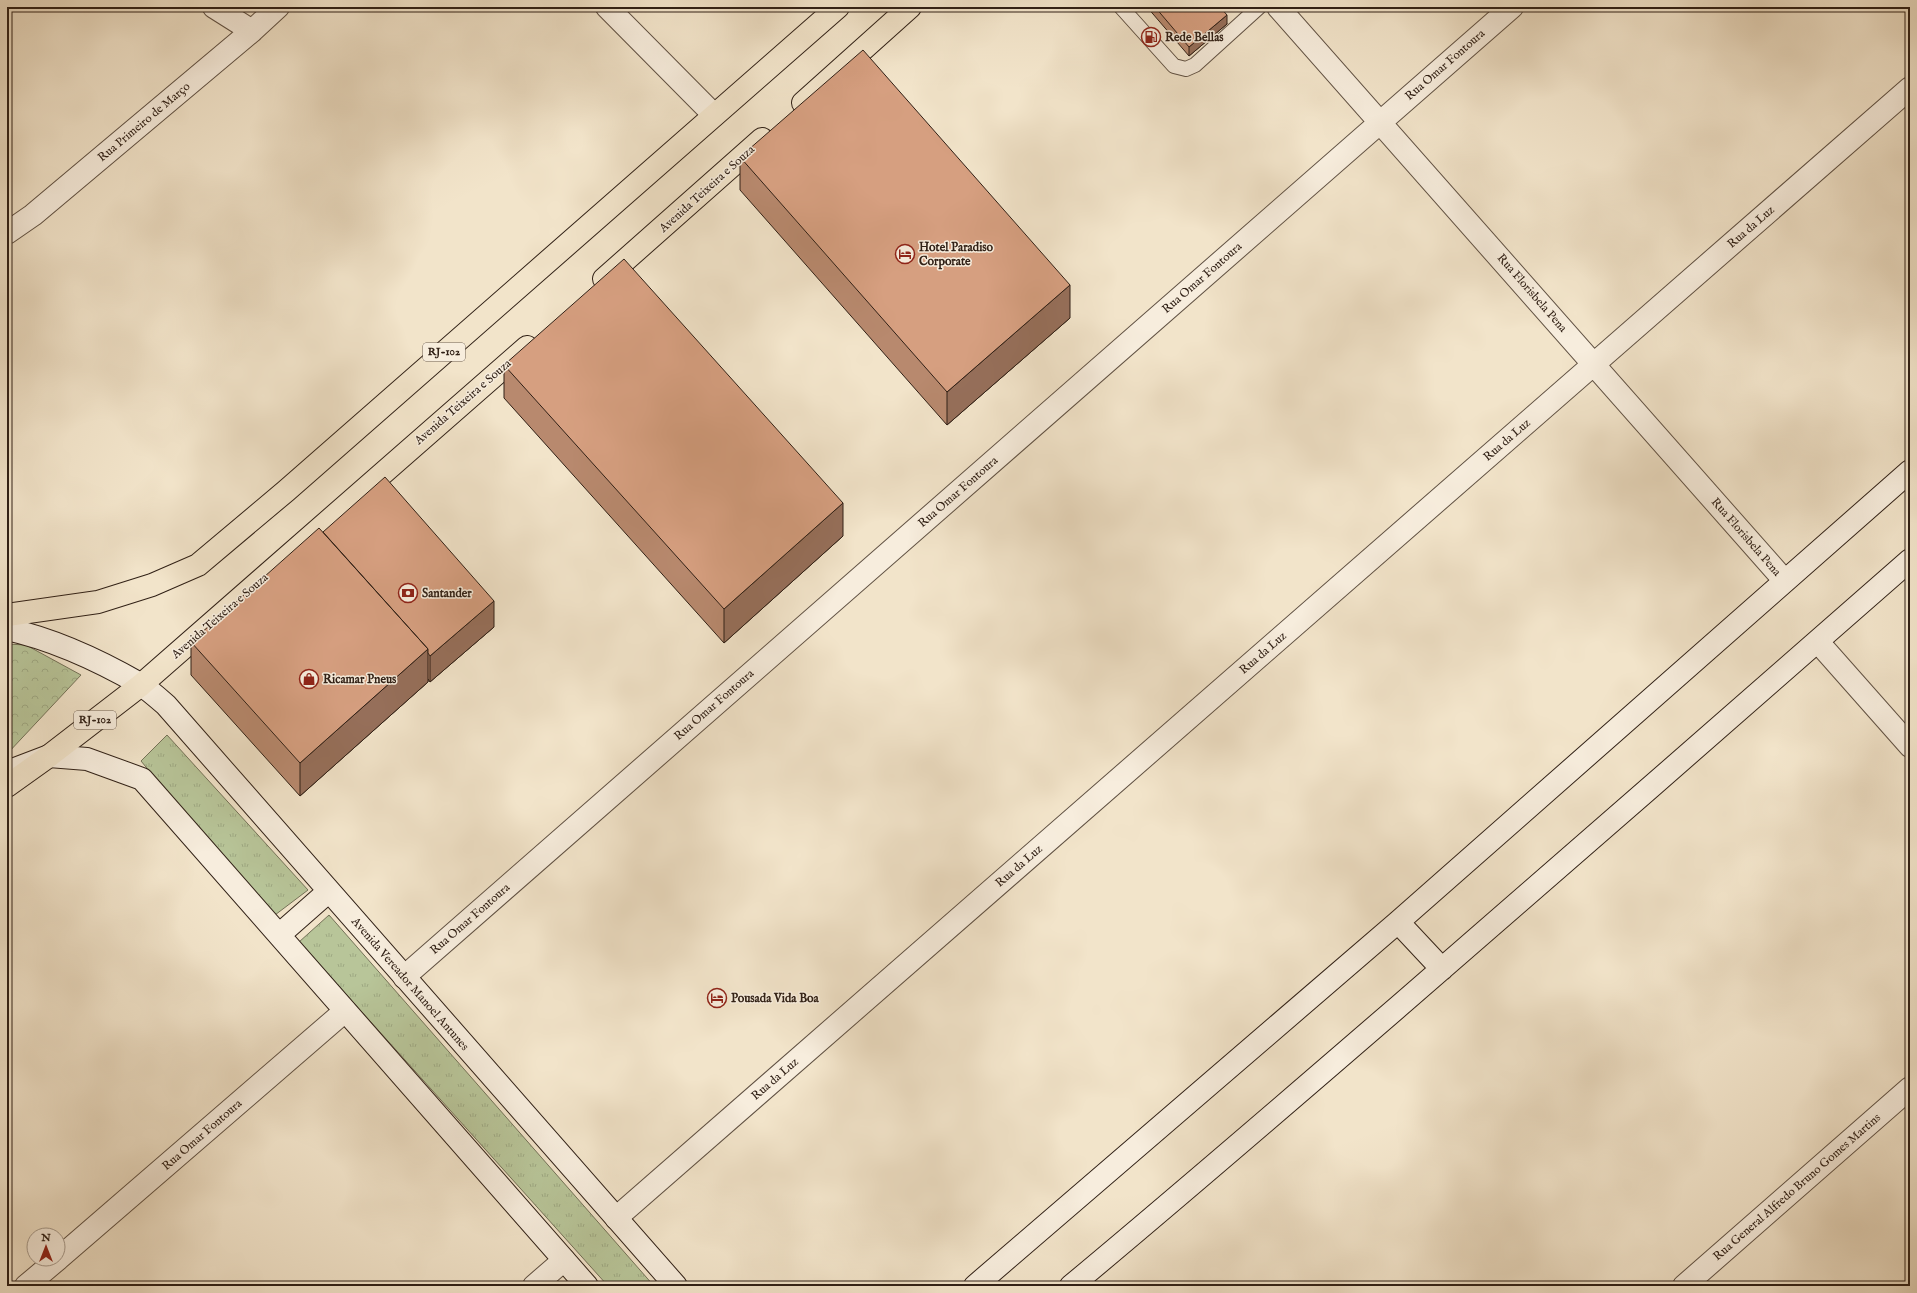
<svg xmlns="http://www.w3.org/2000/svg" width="1917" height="1293" viewBox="0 0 1917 1293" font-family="'IM FELL English',serif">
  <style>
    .grass { fill: url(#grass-tufts); stroke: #747258 }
    .park { fill: url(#park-crowns); stroke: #747258 }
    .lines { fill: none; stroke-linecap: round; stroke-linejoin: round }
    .service-casing { stroke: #605143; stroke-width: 16 }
    .minor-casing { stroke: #605143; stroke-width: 24 }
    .secondary-casing { stroke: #302016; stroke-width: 24 }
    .primary-casing { stroke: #302016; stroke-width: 24 }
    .service { stroke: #f7eddd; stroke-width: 14 }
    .minor { stroke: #f7eddd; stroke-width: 22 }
    .secondary { stroke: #f7eddd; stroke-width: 22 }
    .primary { stroke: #f2e4ca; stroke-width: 22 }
    .wall { fill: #b8896e; stroke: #302016 }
    .shaded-wall { fill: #966f5a; stroke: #302016 }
    .building { fill: #d69f80; stroke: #302016 }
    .labels { text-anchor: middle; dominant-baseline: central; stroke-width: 3; stroke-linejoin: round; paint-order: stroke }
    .shield { fill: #f7eddd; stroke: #6c5e52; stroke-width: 1 }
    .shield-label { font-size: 11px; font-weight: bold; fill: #302016 }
    .poi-label { font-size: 12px; font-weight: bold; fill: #302016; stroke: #f7eddd; text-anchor: start }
    .street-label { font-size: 12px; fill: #302016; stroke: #f7eddd }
  </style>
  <defs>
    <pattern id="grass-tufts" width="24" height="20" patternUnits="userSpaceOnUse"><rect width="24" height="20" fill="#b8c599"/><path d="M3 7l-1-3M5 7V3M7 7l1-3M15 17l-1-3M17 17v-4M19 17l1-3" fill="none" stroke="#9ea983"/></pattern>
    <pattern id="park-crowns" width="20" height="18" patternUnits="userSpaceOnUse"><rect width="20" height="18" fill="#b8c599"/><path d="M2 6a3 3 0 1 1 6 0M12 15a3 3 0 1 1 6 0" fill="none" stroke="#9ea983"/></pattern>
  </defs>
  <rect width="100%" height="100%" fill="#f2e4ca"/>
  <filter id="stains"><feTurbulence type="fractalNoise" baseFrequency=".005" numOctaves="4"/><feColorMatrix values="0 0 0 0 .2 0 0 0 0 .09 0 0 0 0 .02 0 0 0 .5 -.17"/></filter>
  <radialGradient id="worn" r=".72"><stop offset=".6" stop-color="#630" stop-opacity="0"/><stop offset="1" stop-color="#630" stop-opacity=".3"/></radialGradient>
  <path class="grass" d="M167,735L308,890L271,918L141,761Z
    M329,915L654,1286H608L299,942Z"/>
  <path class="park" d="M7,644L26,645L81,675L7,754Z"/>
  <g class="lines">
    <defs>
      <path id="service" d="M1121,7L1174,66L1186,69L1195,65L1259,7"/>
      <path id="minor" d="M214,7L252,31
        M607,7L714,115
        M1278,7L1784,580
        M7,233L33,215L252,31L278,7
        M1818,642L1910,746
        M404,977L1512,7
        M616,1218L1910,88
        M58,1259L345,1011
        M26,1286L58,1259
        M534,1286L564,1260
        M1684,1286L1910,1088"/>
      <path id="secondary" d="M7,629C52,639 100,661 140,684C149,690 158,698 166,705L676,1286
        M7,772L49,756L87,759L142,779L587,1286
        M1398,922L1442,969
        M279,935L329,891
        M975,1286L1398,922L1910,471
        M1071,1286C1184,1192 1295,1096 1406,1000C1574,854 1743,707 1910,560"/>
      <path id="primary" d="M803,103L910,7
        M604,279L762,139
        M7,615L98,602L152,585L198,565L286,491L838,7
        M7,786L49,756L141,685L527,347"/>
    </defs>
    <use href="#service" class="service-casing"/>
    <use href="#minor" class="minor-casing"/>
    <use href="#secondary" class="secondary-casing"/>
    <use href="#primary" class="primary-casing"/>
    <use href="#service" class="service"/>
    <use href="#minor" class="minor"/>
    <use href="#secondary" class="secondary"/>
    <use href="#primary" class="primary"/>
  </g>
  <path class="wall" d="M1147,7H1220L1227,24L1189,56Z
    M740,157L1070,318L947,425L740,190Z
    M504,365L843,536L724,643L504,398Z
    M323,532L494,627L430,682L428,679V682L300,796L191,675V642Z"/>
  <path class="shaded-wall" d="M1227,15V24L1189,56V47Z
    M1070,285V318L947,425V392Z
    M843,503V536L724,643V609Z
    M494,601V627L430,682V656Z
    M428,649V682L300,796V763Z"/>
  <path class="building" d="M1155,7H1220L1227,15L1189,47Z
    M863,50L1070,285L947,392L740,157Z
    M624,259L843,503L724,609L504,365Z
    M385,477L494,601L430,656L428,653V649L323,532Z
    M319,528L428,649L300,763L191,642Z"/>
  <defs>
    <symbol id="fuel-ring" viewBox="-11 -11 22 22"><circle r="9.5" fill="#f7eddd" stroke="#8f2418" stroke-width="1.5"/><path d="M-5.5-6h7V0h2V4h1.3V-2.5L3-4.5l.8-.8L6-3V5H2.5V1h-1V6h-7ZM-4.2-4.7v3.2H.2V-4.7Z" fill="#8f2418"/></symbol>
    <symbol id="hotel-ring" viewBox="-11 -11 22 22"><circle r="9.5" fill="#f7eddd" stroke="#8f2418" stroke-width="1.5"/><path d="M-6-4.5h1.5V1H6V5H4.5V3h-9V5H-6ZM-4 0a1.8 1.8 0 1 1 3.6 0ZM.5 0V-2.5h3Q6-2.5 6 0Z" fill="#8f2418"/></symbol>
    <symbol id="bank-ring" viewBox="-11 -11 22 22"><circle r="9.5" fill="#f7eddd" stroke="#8f2418" stroke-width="1.5"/><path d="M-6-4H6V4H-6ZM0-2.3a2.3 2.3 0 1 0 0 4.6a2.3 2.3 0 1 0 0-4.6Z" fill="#8f2418"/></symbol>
    <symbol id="shop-ring" viewBox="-11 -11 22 22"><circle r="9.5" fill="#f7eddd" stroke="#8f2418" stroke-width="1.5"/><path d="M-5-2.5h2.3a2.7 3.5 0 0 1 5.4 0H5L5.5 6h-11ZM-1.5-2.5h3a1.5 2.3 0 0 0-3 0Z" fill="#8f2418"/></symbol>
  </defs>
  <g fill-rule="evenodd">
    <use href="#fuel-ring" x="1140" y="26" width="22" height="22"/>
    <use href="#hotel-ring" x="894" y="243" width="22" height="22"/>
    <use href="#bank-ring" x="397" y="582" width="22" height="22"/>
    <use href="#shop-ring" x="298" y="668" width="22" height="22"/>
    <use href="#hotel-ring" x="706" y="987" width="22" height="22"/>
  </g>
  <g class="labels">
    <g class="shield">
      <rect x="423" y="343" width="42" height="18" rx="3"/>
      <rect x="74" y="711" width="42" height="18" rx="3"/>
    </g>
    <g class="shield-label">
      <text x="444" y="352">RJ-102</text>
      <text x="95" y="720">RJ-102</text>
    </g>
    <g class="poi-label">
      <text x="1165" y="37">Rede Bellas</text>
      <text x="919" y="247">Hotel Paradiso<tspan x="919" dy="14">Corporate</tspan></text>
      <text x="422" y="593">Santander</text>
      <text x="323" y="679">Ricamar Pneus</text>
      <text x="731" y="998">Pousada Vida Boa</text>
    </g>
    <g class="street-label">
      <text transform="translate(1445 65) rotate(-41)">Rua Omar Fontoura</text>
      <text transform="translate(144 122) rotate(-40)">Rua Primeiro de Março</text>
      <text transform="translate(707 189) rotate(-42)">Avenida Teixeira e Souza</text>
      <text transform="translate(1751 227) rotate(-41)">Rua da Luz</text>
      <text transform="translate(1202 278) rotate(-41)">Rua Omar Fontoura</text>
      <text transform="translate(1532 293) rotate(49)">Rua Florisbela Pena</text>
      <text transform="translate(463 402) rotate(-41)">Avenida Teixeira e Souza</text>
      <text transform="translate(1507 440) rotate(-41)">Rua da Luz</text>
      <text transform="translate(958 492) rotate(-41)">Rua Omar Fontoura</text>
      <text transform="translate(1746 537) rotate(49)">Rua Florisbela Pena</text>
      <text transform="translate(220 616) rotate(-41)">Avenida Teixeira e Souza</text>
      <text transform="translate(1263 653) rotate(-41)">Rua da Luz</text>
      <text transform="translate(714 705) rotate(-41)">Rua Omar Fontoura</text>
      <text transform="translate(1019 866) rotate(-41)">Rua da Luz</text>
      <text transform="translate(470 919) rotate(-41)">Rua Omar Fontoura</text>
      <text transform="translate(410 984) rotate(49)">Avenida Vereador Manoel Antunes</text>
      <text transform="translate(775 1079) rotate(-41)">Rua da Luz</text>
      <text transform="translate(202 1135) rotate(-41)">Rua Omar Fontoura</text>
      <text transform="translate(1797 1187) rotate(-41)">Rua General Alfredo Bruno Gomes Martins</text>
    </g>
  </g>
  <rect width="1917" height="1293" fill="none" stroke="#f2e4ca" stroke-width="24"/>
  <rect x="8" y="8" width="1901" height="1277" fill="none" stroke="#302016" stroke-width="2"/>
  <rect x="12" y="12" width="1893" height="1269" fill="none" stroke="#302016"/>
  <g transform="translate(46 1247)"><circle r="19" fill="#f7eddd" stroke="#a79b8d"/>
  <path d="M0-3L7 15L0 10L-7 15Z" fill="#8f2418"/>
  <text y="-6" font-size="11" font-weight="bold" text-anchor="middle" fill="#302016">N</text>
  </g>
  <rect width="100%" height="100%" filter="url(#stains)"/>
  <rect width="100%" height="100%" fill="url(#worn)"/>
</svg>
